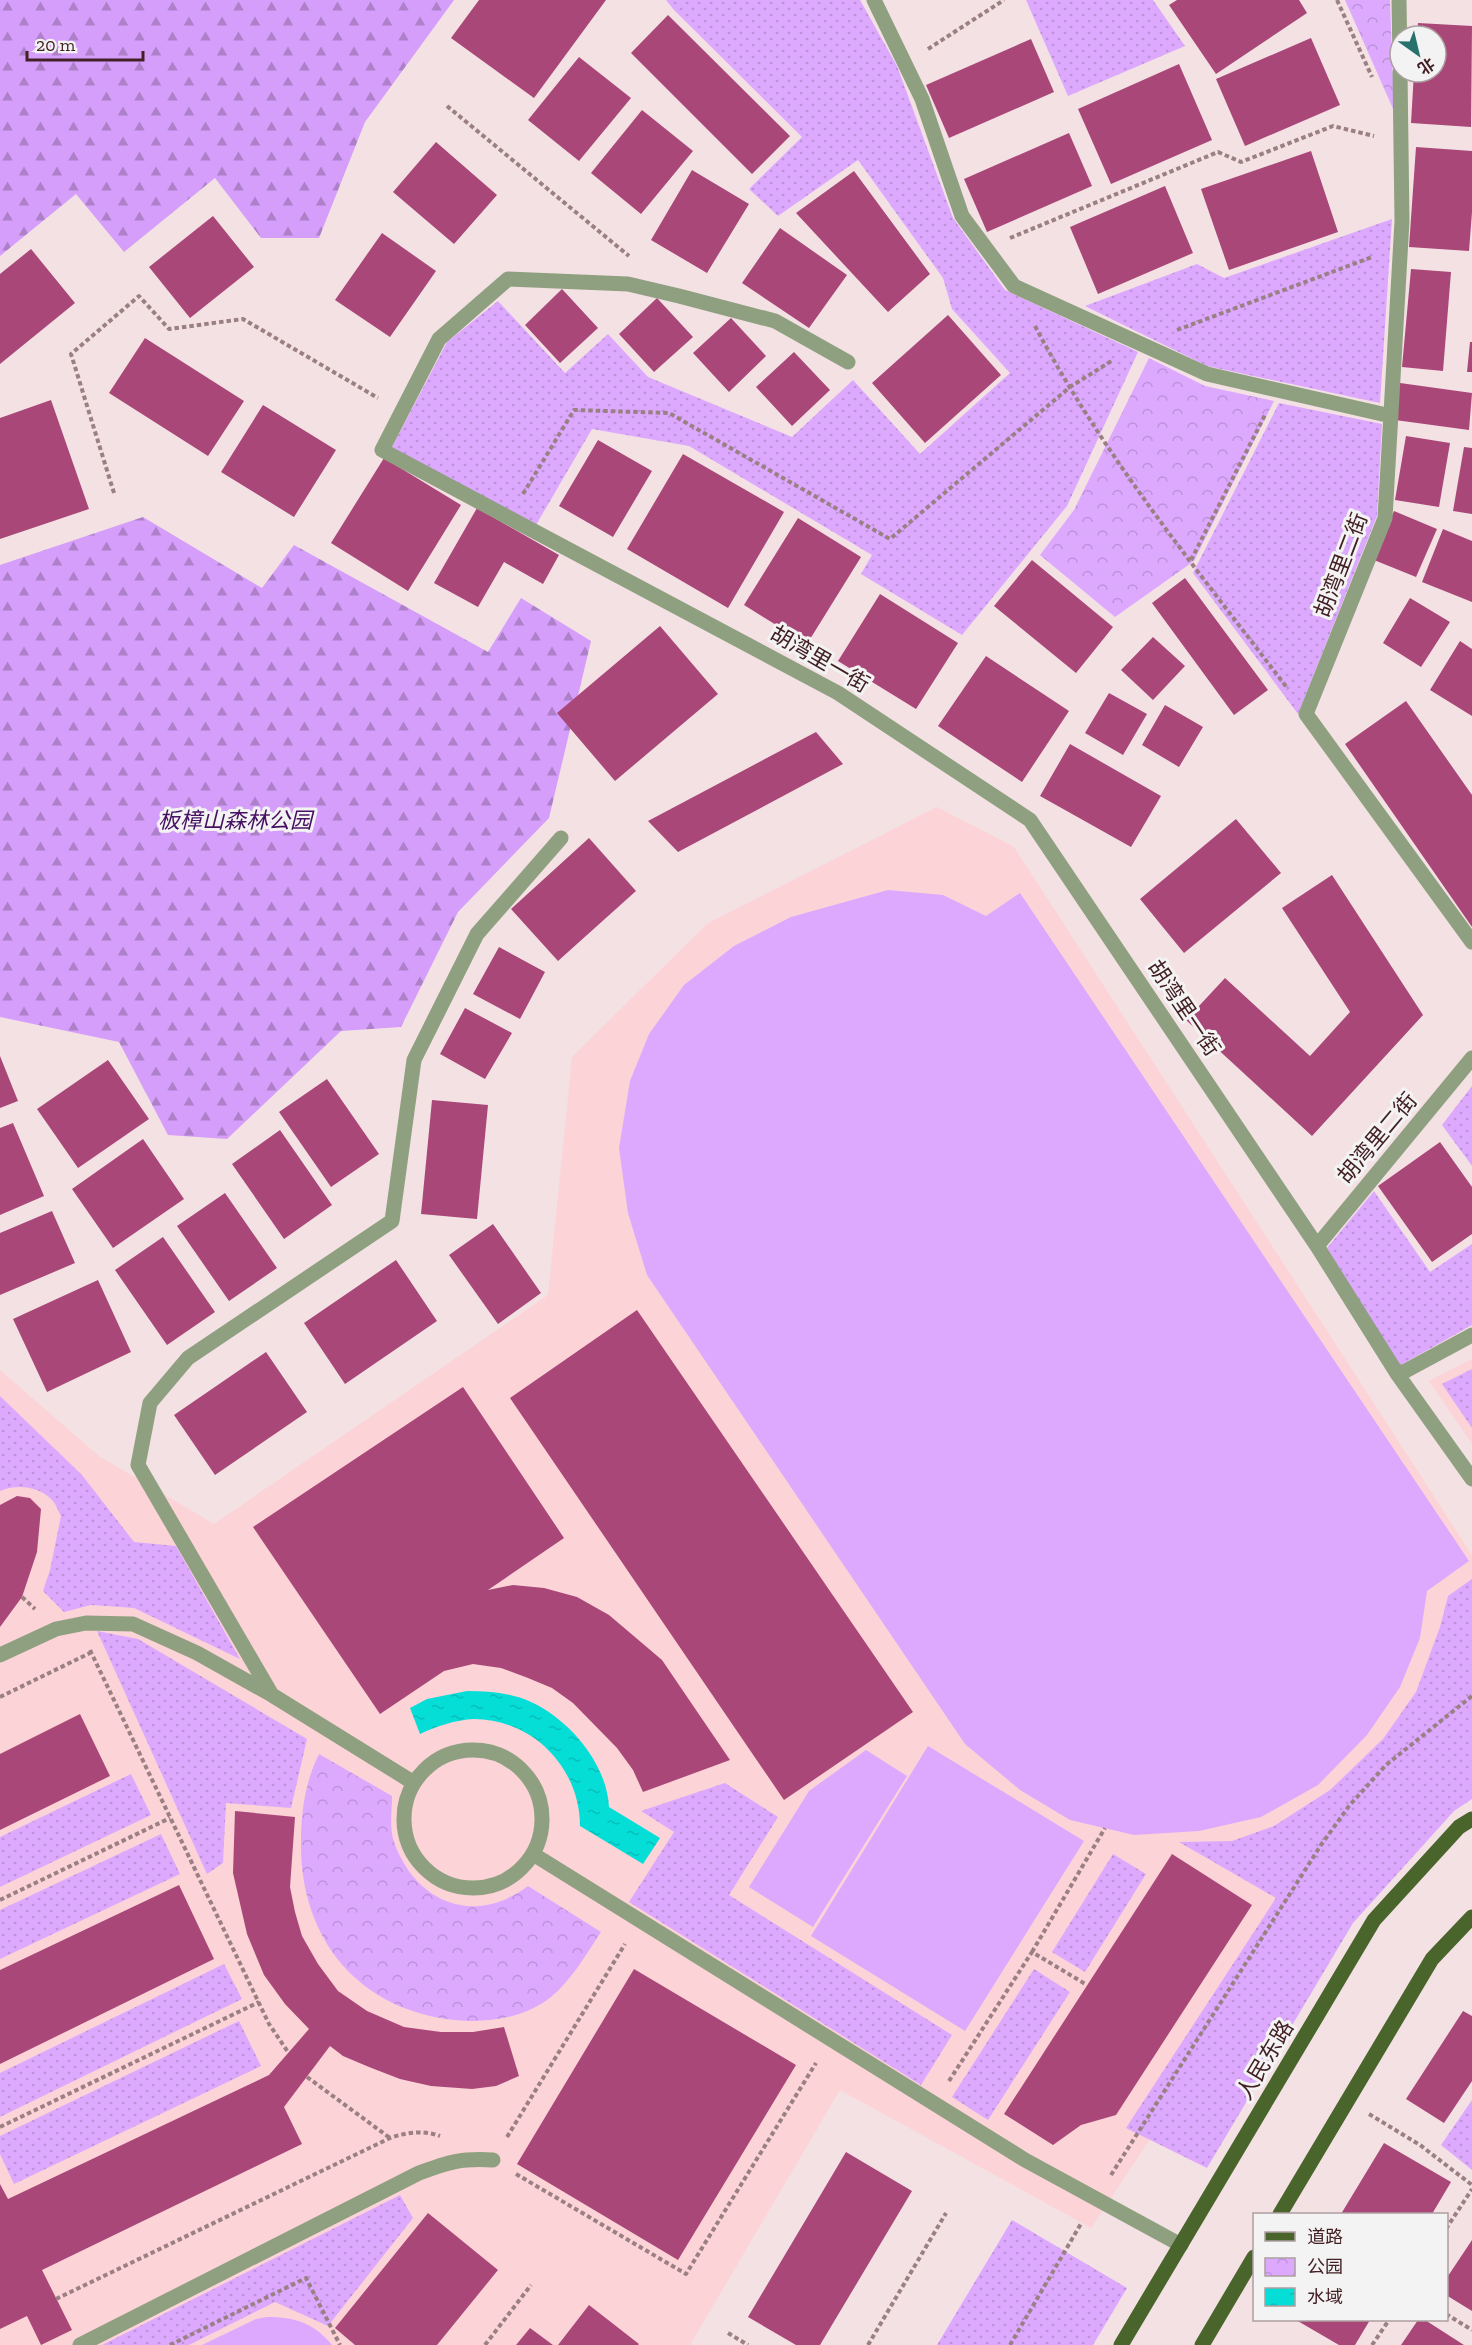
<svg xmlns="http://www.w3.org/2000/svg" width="1472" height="2345" viewBox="0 0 1472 2345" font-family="'Zilla Slab','Noto Sans SC',serif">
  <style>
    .built { fill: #fcd3d7 }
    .grass { fill: url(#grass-dots) }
    .forest { fill: url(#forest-firs) }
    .park { fill: url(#park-crowns) }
    .pitch { fill: #dca9ff }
    .water { fill: url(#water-ripples) }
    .building { fill: #a94779 }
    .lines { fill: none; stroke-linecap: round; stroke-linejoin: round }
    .path { stroke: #9b8083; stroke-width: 4; stroke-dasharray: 4.5 3; stroke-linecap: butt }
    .service { stroke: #8fa081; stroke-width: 15 }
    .primary { stroke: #49652b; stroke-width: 15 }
    .labels { text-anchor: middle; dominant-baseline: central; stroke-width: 6; stroke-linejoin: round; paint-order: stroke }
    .street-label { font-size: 22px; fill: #432025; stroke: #f3f3f3 }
    .park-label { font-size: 22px; font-style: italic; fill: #461062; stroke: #f3f3f3 }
  </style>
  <defs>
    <pattern id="grass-dots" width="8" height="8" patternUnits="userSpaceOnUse" patternTransform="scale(1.5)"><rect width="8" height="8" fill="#dca9ff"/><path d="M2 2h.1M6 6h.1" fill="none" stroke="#be91da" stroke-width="1.8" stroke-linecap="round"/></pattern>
    <pattern id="forest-firs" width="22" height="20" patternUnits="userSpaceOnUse" patternTransform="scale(1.5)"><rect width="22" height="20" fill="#d59efa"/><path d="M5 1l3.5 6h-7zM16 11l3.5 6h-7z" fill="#ae80ca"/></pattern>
    <pattern id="park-crowns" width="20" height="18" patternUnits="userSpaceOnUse" patternTransform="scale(1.5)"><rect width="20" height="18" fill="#dca9ff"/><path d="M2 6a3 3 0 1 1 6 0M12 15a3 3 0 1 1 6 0" fill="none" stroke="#be91da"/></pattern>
    <pattern id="water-ripples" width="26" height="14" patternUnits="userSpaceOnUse" patternTransform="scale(1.5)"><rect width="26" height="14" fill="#04ded7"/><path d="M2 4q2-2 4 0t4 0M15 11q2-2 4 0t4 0" fill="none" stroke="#06beb8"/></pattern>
  </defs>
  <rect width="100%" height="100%" fill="#f4e1e3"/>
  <path class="built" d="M937,807L1014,847L1472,1555V1728L1376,1799L1091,2228L840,2090L690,2345H0V1370L99,1456L214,1524L548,1295L572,1057L708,923Z
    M1472,1359V1444L1429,1381Z"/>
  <path class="grass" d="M666,0H860L897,66L953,218L1005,290L1138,352L1067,506L962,635L861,574L872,555L689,446L592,429L536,525L391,449L447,342L498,301L565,373L608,334L648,377L792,437L853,380L920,454L1010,373L952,309L943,278L858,160L778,216L749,189L802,137L674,10Z
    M1026,0H1153L1185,46L1068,96Z
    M1392,219L1380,403L1207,366L1085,306L1197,264L1224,278Z
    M1279,403L1382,424L1377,516L1298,714L1193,573Z
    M1472,1086V1166L1442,1125Z
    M1374,1191L1430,1272L1472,1244V1325L1399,1366L1327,1248Z
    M1472,1369V1428L1442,1384Z
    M0,1396L82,1475L134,1542L176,1546L240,1659L134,1608L91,1605L64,1612L43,1591L50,1570L61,1516C58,1511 56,1503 51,1499C38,1486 16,1484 0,1491Z
    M1472,1579V1799L1454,1811L1353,1923L1207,2168L1126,2128L1276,1898L1179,1842L1232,1841L1274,1826L1330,1790L1383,1739L1416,1692L1440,1627L1448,1596Z
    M97,1631L138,1639L307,1739L291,1808L226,1803L223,1863L207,1874Z
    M131,1774L151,1815L0,1887V1837Z
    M725,1783L778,1817L729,1895L952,2035L921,2085L629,1902L674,1832L641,1811Z
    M161,1834L180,1874L0,1959V1910Z
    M1113,1854L1146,1874L1085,1972L1052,1952Z
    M224,1964L242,1999L0,2117V2073Z
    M1034,1969L1070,1992L988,2120L952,2097Z
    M239,2021L261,2066L14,2184L0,2154V2136Z
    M1472,2100V2170L1441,2145Z
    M400,2195L413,2218L328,2326L275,2302L189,2345H102Z
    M1012,2220L1127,2288L1093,2345H937Z"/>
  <path class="forest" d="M0,0H454L365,122L319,238H261L215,178L124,252L76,194L0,256Z
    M143,517L262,588L294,545L488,652L521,598L591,641L549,818L458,912L401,1027L341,1031L227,1139L168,1135L119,1042L0,1017V565Z"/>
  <path class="park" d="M1345,0H1390L1394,111Z
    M1149,358L1205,386L1274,401L1194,561L1115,617L1040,555L1074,510Z
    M319,1754L392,1796C392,1810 389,1828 394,1842C416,1904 475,1926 528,1886L601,1932C585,1956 570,1983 547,2000C520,2019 486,2023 455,2020C358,2010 300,1938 301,1843C301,1812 305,1782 319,1754Z"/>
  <path class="pitch" d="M888,890L943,895L986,916L1020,893L1469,1561L1427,1591L1420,1638L1400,1687L1367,1735L1318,1785L1261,1817L1199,1831L1134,1835L1070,1820L1020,1790L965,1744L647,1275L628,1213L619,1148L630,1081L649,1034L684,985L734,946L791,917Z
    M928,1746L1084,1841L965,2031L811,1936Z
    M866,1750L907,1776L813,1927L749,1887L809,1791Z
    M267,2317C295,2317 314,2323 332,2345H202L256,2319Z"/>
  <path class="water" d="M467,1691C489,1691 511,1693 531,1702C570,1720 607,1764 609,1807L660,1838L643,1864L580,1826C580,1768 533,1719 474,1719C455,1720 437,1726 420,1734L410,1708L427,1699Z"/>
  <path class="building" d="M479,0H606L534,98L451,38Z
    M1177,0H1299L1307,13L1216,74L1169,5Z
    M668,15L790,136L752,174L631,53Z
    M1418,23L1472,26L1471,127L1411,123L1414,72H1436V36H1417Z
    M1311,38L1340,105L1245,146L1216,79Z
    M1031,39L1054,92L949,138L926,85Z
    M579,57L631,98L579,161L528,120Z
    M1179,64L1212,140L1111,184L1078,109Z
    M642,110L693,151L641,214L591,173Z
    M1069,133L1092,186L987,232L964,179Z
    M436,142L497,195L454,244L393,192Z
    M1416,147L1472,151V212L1469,251L1409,247Z
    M1311,151L1338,232L1229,270L1201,189Z
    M692,170L749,204L707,273L651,240Z
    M854,171L930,274L888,312L796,213Z
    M1165,186L1193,253L1098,294L1070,227Z
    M213,216L254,267L190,318L149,267Z
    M780,228L847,275L809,328L742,283Z
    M382,233L436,271L390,337L335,300Z
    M31,249L75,303L0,364V274Z
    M1411,269L1451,272L1443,371L1402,367Z
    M562,289L598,328L560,363L525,325Z
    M657,298L693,337L654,372L619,334Z
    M948,315L1001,375L925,443L872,383Z
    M731,318L766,356L729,392L693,353Z
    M145,338L244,401L208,456L109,393Z
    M1470,342H1472V372H1467Z
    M794,352L830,390L792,426L756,387Z
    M1400,383L1472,393L1469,430L1395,420Z
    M51,400L89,509L0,539V418Z
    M263,405L336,450L294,517L221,472Z
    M1406,436L1450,443L1439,507L1395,500Z
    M598,440L652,471L613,537L559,506Z
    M1464,447L1472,448V514L1453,511Z
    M683,454L784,512L728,608L627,549Z
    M384,458L461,505L408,591L331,543Z
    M477,508L559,555L543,584L504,562L478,607L434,583Z
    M1394,511L1437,529L1416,577L1374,560Z
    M798,518L861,557L807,644L744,605Z
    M1443,529L1472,541V602L1422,582Z
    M1032,560L1113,627L1076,673L994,606Z
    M1185,578L1268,690L1234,715L1152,603Z
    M880,594L958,643L916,709L838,661Z
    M1410,598L1450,622L1421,667L1383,643Z
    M660,626L718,694L615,781L557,713Z
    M1153,637L1185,666L1153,700L1121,670Z
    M1460,641L1472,649V716L1430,690Z
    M986,656L1069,711L1022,782L938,726Z
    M1109,693L1147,714L1123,755L1085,733Z
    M1406,701L1472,795V927L1345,744Z
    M1165,705L1203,727L1179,767L1142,745Z
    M816,732L843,764L678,852L648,821Z
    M1070,744L1161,796L1131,847L1040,796Z
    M1236,819L1281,873L1184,953L1140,899Z
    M589,838L636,891L558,961L511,909Z
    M1332,875L1423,1015L1312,1136L1186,1020L1225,978L1310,1056L1350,1012L1282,908Z
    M499,947L545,972L520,1019L473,994Z
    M465,1008L512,1033L485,1079L440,1054Z
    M0,1056L18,1101L0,1108Z
    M108,1060L149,1119L78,1168L37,1109Z
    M327,1079L379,1154L331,1187L279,1112Z
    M432,1100L488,1105L477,1219L421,1214Z
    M13,1123L44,1196L0,1215V1128Z
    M280,1130L332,1205L284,1239L232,1164Z
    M143,1139L184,1199L113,1248L72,1189Z
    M1440,1142L1472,1187V1234L1432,1262L1378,1186Z
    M225,1193L277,1268L229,1301L177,1226Z
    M52,1211L75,1263L0,1295V1233Z
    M493,1224L541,1293L498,1324L449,1255Z
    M163,1237L215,1312L167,1345L115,1270Z
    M396,1260L437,1321L345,1384L304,1323Z
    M98,1280L131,1352L47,1392L13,1319Z
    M637,1310L913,1712L784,1800L510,1398Z
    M266,1352L307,1412L215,1475L174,1415Z
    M463,1387L564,1538L488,1590L513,1585L544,1588L577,1597L609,1615L662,1660L730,1760L643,1792L633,1770L617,1748L573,1703L552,1688L528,1678L501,1668L473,1664L444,1671L380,1714L253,1527Z
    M17,1496L30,1498L41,1509L37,1552L22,1597L0,1627V1505Z
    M80,1714L110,1776L0,1830V1754Z
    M235,1811L295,1817L290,1887L295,1912L302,1936L318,1964L338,1991L367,2011L404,2027L441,2032H473L504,2027L519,2076L496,2086L472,2089L431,2086L400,2079L369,2067L343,2056L330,2046L284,2107L302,2144L42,2270L72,2330L41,2345L27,2316L0,2329V2184L8,2199L269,2075L309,2029L285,2004L264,1975L247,1934L233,1873Z
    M1172,1854L1252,1905L1116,2115L1081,2125L1053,2145L1004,2114Z
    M179,1885L214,1959L0,2064V1970Z
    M634,1969L796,2065L678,2260L517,2164Z
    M1463,2011L1472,2016V2081L1444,2123L1406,2099Z
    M1384,2143L1451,2182L1432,2214H1341Z
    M846,2152L912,2191L820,2345H796L748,2317Z
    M428,2213L498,2270L437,2345H355L335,2328Z
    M1472,2240V2311L1446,2295V2279Z
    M589,2305L639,2344L638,2345H558Z
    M1296,2320H1370L1355,2345H1339Z
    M1418,2320H1425L1464,2345H1401Z
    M530,2328L553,2345H516Z"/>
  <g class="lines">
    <path class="path" d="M1337,0L1372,77
      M928,49L1004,0
      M447,106L629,256
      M1010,238L1218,152L1241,162L1333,126L1374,136
      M1035,326C1104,457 1199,572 1288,689
      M1177,330L1372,257
      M114,493L71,354L139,296L169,329L243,319L378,398
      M523,494L574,410L669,413L890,539L1070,387L1113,360
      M1191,560L1265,415
      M22,1597L35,1609
      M90,1650L269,2024L288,2052
      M0,1697L92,1652
      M0,1900L170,1818
      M1032,1952L1105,1828
      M307,2077L390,2138
      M949,2081L1032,1952L1087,1985
      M1369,2114L1420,2145L1472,2185
      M0,2127L259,2002
      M507,2137L625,1944
      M516,2174L686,2274L816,2063
      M1111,2175L1321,1845L1349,1806L1386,1765L1472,1696
      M1446,2229L1472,2189
      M56,2299L390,2138C407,2132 423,2130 440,2136
      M1446,2314L1472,2330
      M728,2333L748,2345
      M170,2345L306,2278L340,2345
      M485,2345L531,2285
      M868,2345L946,2213
      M1010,2345L1082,2222
      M1372,2345L1389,2320"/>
    <path class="service" d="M874,0L922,99L962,216L1014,286L1207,374L1391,416
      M1399,0L1400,63
      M1400,72L1402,221L1385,518L1306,714L1472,942
      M848,362L775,321L679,296L628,284L508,279L439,339L382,450L838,693L1030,820L1317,1246L1398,1375L1472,1479
      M1317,1246L1472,1058
      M1398,1375L1472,1335
      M0,1655L56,1629L86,1623L133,1624L197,1653L272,1695
      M404 1819a69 69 0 1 1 138 0a69 69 0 1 1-138 0Z
      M414,1783L272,1695L138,1465L150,1403L188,1358L392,1221L414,1060L477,934L561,838
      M533,1854L1025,2160L1181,2245
      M80,2345L419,2173C449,2162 461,2158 493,2160"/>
    <path class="primary" d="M1280,2214L1432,1959L1472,1917
      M1121,2345L1374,1920L1459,1827L1472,1819
      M1202,2345L1254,2257"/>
  </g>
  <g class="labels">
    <g class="street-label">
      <text transform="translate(1341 565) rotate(-69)">胡湾里二街</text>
      <text transform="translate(820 659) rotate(30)">胡湾里一街</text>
      <text transform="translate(1184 1008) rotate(56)">胡湾里一街</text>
      <text transform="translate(1377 1138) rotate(-50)">胡湾里二街</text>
      <text transform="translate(1265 2060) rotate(-59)">人民东路</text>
    </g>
    <g class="park-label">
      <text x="235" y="820">板樟山森林公园</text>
    </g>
  </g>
  <rect x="1253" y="2213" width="195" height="108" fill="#f3f3f3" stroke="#ad9fa1" stroke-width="1.5"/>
  <rect x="1265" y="2232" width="30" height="9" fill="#49652b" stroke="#ad9fa1" stroke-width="1.5"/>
  <text x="1307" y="2243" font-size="18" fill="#432025">道路</text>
  <rect x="1265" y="2258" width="30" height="18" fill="url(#park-crowns)" stroke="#ad9fa1" stroke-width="1.5"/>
  <text x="1307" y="2273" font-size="18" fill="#432025">公园</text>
  <rect x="1265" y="2288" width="30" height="18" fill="url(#water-ripples)" stroke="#ad9fa1" stroke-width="1.5"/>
  <text x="1307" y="2303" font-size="18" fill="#432025">水域</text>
  <g transform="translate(1418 54) rotate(146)"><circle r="28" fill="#f3f3f3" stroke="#ad9fa1" stroke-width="1.5"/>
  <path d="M0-4.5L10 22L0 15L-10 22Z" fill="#28726e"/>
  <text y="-9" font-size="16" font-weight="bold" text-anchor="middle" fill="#432025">北</text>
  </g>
  <path d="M27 51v9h116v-9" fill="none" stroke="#432025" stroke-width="3"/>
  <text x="36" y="51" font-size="18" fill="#432025" stroke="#f3f3f3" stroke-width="4.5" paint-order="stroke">20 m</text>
</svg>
